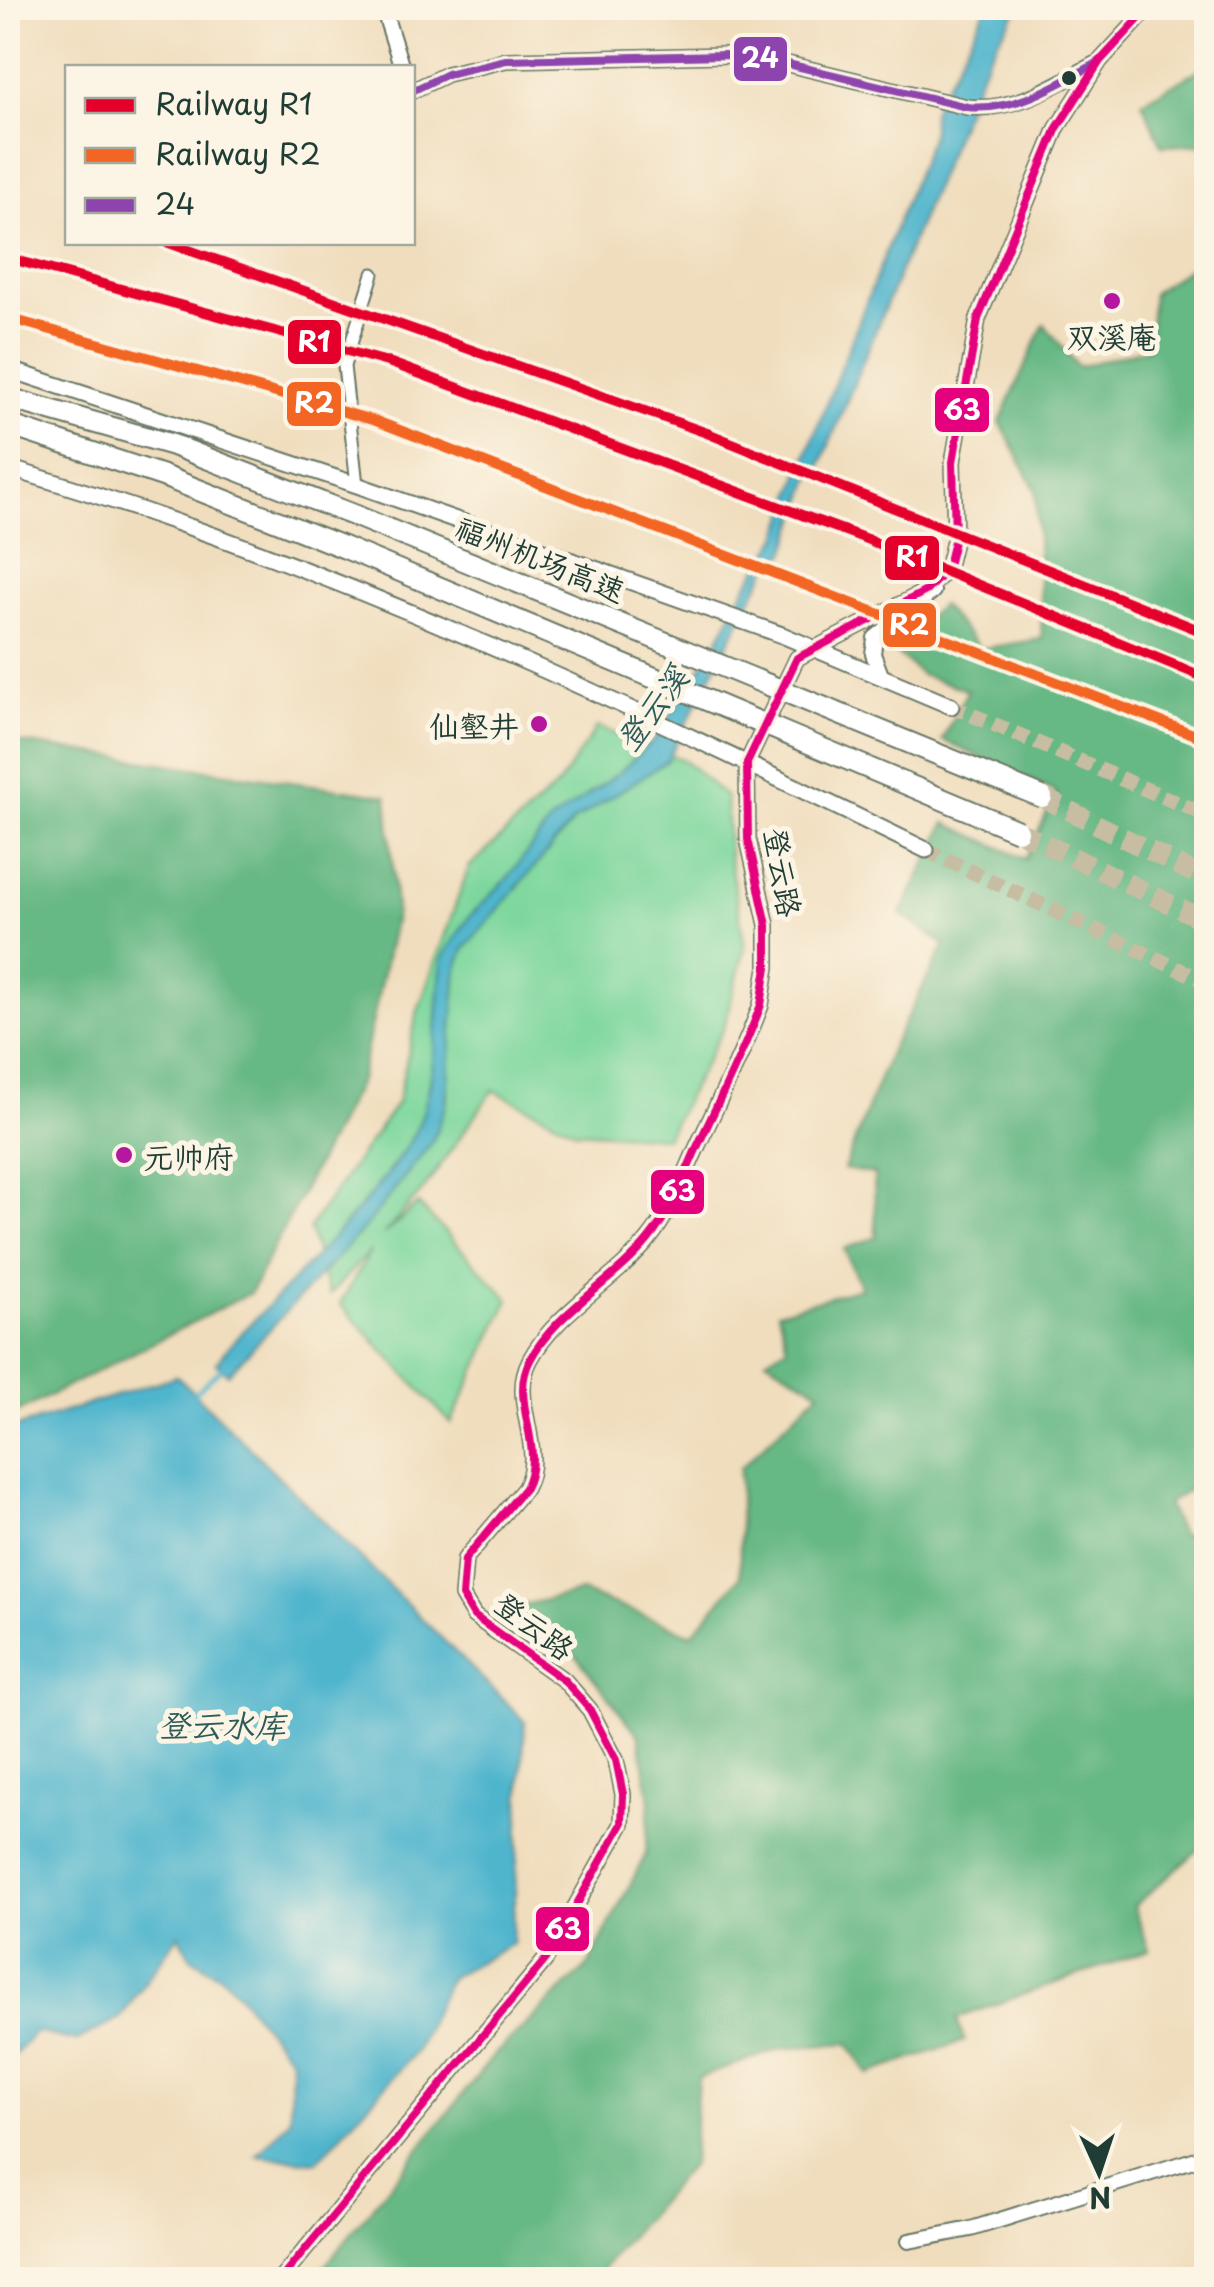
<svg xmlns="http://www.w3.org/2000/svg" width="1214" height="2287" viewBox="0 0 1214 2287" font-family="'Playpen Sans','LXGW WenKai TC',sans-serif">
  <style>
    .green { fill: #7dd79d; stroke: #4e8a68; stroke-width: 2.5 }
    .forest { fill: #66b884; stroke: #427a5c; stroke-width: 2.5 }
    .water { fill: #4fb5cd; stroke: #377980; stroke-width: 2.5 }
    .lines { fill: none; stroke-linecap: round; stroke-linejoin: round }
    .stream { stroke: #4fb5cd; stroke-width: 4 }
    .secondary-tunnel { stroke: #c6bda2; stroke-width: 15; stroke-dasharray: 15 8; stroke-linecap: butt }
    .motorway-tunnel { stroke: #c6bda2; stroke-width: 20; stroke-dasharray: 20 10; stroke-linecap: butt }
    .minor-casing { stroke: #687564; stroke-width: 15 }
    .tertiary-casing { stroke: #687564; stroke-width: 18 }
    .secondary-casing { stroke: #687564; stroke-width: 19 }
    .motorway-casing { stroke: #687564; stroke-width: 24 }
    .minor { stroke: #fff; stroke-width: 11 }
    .tertiary { stroke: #fff; stroke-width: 14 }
    .secondary { stroke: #fff; stroke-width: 15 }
    .motorway { stroke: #fff; stroke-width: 20 }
    .motorway-bridge-casing { stroke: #687564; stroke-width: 24; stroke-linecap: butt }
    .motorway-bridge { stroke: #fff; stroke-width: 20 }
    .bus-1-casing { stroke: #fcf5e5; stroke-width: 15 }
    .bus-2-casing { stroke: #fcf5e5; stroke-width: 15 }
    .bus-1 { stroke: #8e44ad; stroke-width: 8 }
    .bus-2 { stroke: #e5007d; stroke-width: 8 }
    .rail-1-casing { stroke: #fcf5e5; stroke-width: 18 }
    .rail-2-casing { stroke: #fcf5e5; stroke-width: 18 }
    .rail-1 { stroke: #e4002b; stroke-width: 10 }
    .rail-2 { stroke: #f26522; stroke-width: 10 }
    .bus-dot { fill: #1f3d34; stroke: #fcf5e5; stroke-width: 4 }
    .poi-dot { fill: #b5179e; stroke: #fcf5e5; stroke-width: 4 }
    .labels { text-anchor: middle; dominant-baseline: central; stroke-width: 10; stroke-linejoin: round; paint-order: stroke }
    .poi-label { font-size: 30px; fill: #1f3d34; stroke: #fcf5e5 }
    .street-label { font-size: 30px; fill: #1f3d34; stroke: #fcf5e5 }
    .water-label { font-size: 32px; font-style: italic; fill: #2b5b5a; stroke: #fcf5e5 }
    .line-badge { stroke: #fcf5e5; stroke-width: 4 }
    .badge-label { font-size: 28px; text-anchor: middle; font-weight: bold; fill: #fff }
  </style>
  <rect width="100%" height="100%" fill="#fcf5e5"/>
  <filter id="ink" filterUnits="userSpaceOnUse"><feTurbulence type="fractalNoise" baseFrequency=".01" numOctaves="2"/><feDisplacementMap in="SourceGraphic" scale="20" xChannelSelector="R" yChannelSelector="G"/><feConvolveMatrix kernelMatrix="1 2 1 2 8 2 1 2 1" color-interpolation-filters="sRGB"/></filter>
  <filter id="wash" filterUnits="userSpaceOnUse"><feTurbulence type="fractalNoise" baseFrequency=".0048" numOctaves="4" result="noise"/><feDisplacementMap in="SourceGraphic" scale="40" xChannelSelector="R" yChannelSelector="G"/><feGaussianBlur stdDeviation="2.25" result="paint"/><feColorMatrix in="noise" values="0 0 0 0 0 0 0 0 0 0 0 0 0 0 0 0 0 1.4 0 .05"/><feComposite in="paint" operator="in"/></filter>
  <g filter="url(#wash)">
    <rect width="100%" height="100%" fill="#f0ddbd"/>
    <path class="green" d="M597,727L684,760L726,797L729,857L745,947L724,1027L666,1137L576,1131L493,1090L423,1190L383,1235L418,1204L509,1299L451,1423L340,1304L371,1250L329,1295L309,1228L397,1103L418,1010L469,867L558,785Z"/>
    <path class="forest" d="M1206,66V144L1162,146L1142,102Z
      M1206,245V1372L1201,1379L1206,1383V1478L1167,1504L1182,1536L1206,1527V1843L1134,1906L1149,1950L957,2018L964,2041L868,2074L848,2043L780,2049L698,2078L692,2163L594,2279L314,2280L495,2054L588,1966L646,1854L650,1800L639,1736L570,1648L493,1612L581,1592L692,1634L740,1577V1468L820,1391L766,1359L787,1346L778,1312L861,1288L844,1249L876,1237L874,1174L844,1169L891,1048L945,945L901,914L946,823L1025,859L1057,793L942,740L968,690L921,675L892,649L941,605L981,649L1042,639L1036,491L1000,422L1044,324L1078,367L1148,348L1153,293L1193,265Z
      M8,741L387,796L396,911L360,1080L250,1293L8,1417Z"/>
    <path class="water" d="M986,8H1018L987,58L819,469L814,468L786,553L770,563L667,761L574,821L464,949L457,968L446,1105L432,1142L367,1225L228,1374L216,1363L225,1351C273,1298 401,1178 422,1116C438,1065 435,1008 443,956L469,917L506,880L551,821L620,772L656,738L719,639L747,585L779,537L798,477L932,134V111Z
      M177,1376L525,1721L512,1944L449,1978L416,2051L317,2162L257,2156L290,2119L291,2059L227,1980L190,1957L179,1934L120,2018L77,2041L35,2032L8,2062V1430Z"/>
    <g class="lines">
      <path class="stream" d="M193,1394L223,1367"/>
    </g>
  </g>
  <g filter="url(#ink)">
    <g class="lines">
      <path class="secondary-tunnel" d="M951,706L1206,815
        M926,850L1206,982"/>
      <path class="motorway-tunnel" d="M1042,797L1206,879
        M1018,831L1206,921"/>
      <defs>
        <path id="minor" d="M357,485L344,366L373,274"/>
        <path id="tertiary" d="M383,8L402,68
          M412,91L447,74L506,60L725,55L771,60L967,107C1015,112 1053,86 1095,64
          M881,675L873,654L875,638L933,591
          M909,2241L971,2229L1206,2156
          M280,2280L546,1959L622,1824L623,1794L616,1760L590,1710L565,1681L474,1616L462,1596L465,1559L525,1488C547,1446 508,1401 530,1360C555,1312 614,1282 648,1240C671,1212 683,1178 698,1145C720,1099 743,1053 761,1005L767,967V925L748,839L747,763L797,658L926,591L947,570L955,537L953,462L978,319L1057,128L1100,61L1149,8"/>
        <path id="secondary" d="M8,369L357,485L782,635L951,706
          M8,468C326,561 628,705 926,850"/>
        <path id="motorway" d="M8,398L173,445L356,516
          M8,425L163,476L343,547"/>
      </defs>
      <use href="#minor" class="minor-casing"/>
      <use href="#tertiary" class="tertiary-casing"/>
      <use href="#secondary" class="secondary-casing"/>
      <use href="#motorway" class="motorway-casing"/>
      <use href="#minor" class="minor"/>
      <use href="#tertiary" class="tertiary"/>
      <use href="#secondary" class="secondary"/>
      <use href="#motorway" class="motorway"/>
      <defs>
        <path id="motorway-bridge" d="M356,516L1042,797
          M343,547L1018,831"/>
      </defs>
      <use href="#motorway-bridge" class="motorway-bridge-casing"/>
      <use href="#motorway-bridge" class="motorway-bridge"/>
      <defs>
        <path id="bus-1" d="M412,91L447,74L506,60L725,55L771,60L967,107C1017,112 1056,85 1099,62"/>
        <path id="bus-2" d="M280,2280L546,1959L622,1824L623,1794L616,1760L590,1710L565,1681L474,1616L462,1596L465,1559L525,1488C547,1446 508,1401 530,1360C555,1312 614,1282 648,1240C671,1212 683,1178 698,1145C720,1099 743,1053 761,1005L767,967V925L748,839L747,763L797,658L926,591L947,570L955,537L953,462L978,319L1057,128L1100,61L1149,8"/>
      </defs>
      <use href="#bus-1" class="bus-1-casing"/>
      <use href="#bus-2" class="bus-2-casing"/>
      <use href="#bus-1" class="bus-1"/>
      <use href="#bus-2" class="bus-2"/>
      <defs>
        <path id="rail-1" d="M166,242L707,433L1206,633
          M8,258L391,363L864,538L1206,678"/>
        <path id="rail-2" d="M8,318L376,421L1206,739"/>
      </defs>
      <use href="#rail-1" class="rail-1-casing"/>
      <use href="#rail-2" class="rail-2-casing"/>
      <use href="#rail-1" class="rail-1"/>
      <use href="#rail-2" class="rail-2"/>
    </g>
  </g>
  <circle class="bus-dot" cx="1069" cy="78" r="9"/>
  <g class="poi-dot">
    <circle cx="1112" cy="301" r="10"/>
    <circle cx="539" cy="724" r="10"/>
    <circle cx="124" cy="1155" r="10"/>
  </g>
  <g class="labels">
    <g class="poi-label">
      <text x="1112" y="335">双溪庵</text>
      <text x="519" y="724" text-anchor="end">仙壑井</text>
      <text x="144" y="1155" text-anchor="start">元帅府</text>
    </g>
    <g class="street-label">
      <text transform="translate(541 558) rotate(22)">福州机场高速</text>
      <text transform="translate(784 872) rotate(80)">登云路</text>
      <text transform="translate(535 1625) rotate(37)">登云路</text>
    </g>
    <g class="water-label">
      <text transform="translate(651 708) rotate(-53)">登云溪</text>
      <text x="222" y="1724">登云水库</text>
    </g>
  </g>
  <g class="line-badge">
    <rect x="732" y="35" width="57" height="48" rx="10" fill="#8e44ad"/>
    <rect x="286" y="318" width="57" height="48" rx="10" fill="#e4002b"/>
    <rect x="285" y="380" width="58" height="48" rx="10" fill="#f26522"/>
    <rect x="933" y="386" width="58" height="48" rx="10" fill="#e5007d"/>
    <rect x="883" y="534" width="58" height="48" rx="10" fill="#e4002b"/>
    <rect x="881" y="601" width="57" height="48" rx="10" fill="#f26522"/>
    <rect x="649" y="1168" width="57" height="48" rx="10" fill="#e5007d"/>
    <rect x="534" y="1905" width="57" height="48" rx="10" fill="#e5007d"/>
  </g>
  <g class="badge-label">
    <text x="760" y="68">24</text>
    <text x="314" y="352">R1</text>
    <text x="314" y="413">R2</text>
    <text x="962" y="420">63</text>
    <text x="912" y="567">R1</text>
    <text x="909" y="635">R2</text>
    <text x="677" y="1201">63</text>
    <text x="563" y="1939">63</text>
  </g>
  <rect width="1214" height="2287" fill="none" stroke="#fcf5e5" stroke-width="40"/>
  <rect x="65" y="65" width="350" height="180" fill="#fcf5e5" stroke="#a4ab9e" stroke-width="2.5"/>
  <rect x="85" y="98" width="50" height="15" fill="#e4002b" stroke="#a4ab9e" stroke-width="2.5"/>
  <text x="155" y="115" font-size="30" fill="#1f3d34">Railway R1</text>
  <rect x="85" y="148" width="50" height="15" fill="#f26522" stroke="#a4ab9e" stroke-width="2.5"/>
  <text x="155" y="165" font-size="30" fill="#1f3d34">Railway R2</text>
  <rect x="85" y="198" width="50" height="15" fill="#8e44ad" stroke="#a4ab9e" stroke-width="2.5"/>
  <text x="155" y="215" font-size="30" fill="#1f3d34">24</text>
  <g transform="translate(1099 2172) rotate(177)" stroke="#fcf5e5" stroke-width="8" paint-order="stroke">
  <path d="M0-8L18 38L0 25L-18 38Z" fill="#1f3d34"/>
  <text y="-15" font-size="28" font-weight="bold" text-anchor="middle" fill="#1f3d34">N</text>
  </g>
</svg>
